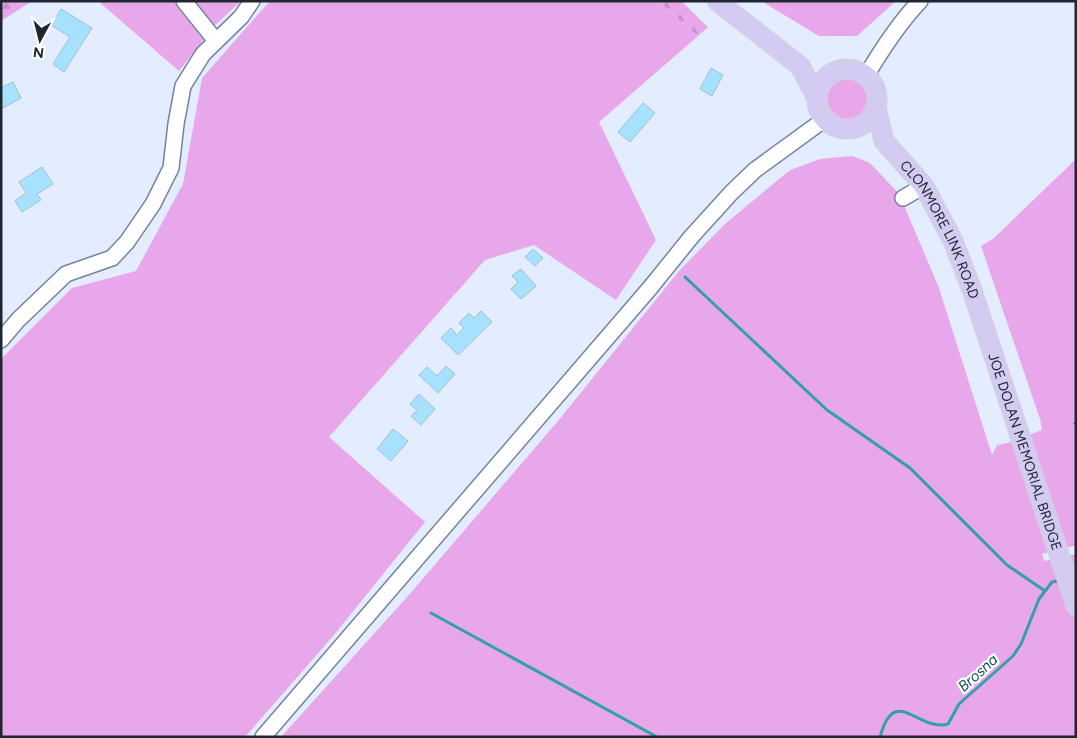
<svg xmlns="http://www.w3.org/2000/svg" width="1077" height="738" viewBox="0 0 1077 738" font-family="Figtree,sans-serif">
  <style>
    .grass { fill: #e8a6eb }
    .forest { fill: url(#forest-firs) }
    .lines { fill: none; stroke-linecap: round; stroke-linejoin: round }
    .stream { stroke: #31a1a4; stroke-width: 3 }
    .building { fill: #a6e2ff; stroke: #9ec0d1 }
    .minor-casing { stroke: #74839e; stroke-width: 18 }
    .major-casing { stroke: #d2d4d6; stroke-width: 21 }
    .minor { stroke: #fff; stroke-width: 15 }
    .major { stroke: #d3cbf2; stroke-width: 19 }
    .labels { text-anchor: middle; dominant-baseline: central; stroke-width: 4.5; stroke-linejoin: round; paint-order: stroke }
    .street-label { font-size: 14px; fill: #202631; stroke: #fff }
    .water-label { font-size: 15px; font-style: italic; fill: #145254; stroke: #fff }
  </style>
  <defs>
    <pattern id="forest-firs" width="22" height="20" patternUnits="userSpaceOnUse" patternTransform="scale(1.25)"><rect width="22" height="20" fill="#e8a6eb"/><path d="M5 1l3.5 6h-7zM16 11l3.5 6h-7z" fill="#c78fca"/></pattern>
  </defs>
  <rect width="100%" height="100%" fill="#e3edff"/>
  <path class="grass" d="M98,1H174L204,39L179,71Z
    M189,1H241L211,29Z
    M270,1H659L698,36L599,122L656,240L616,300L534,245L485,260L329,437L425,522L334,635L245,737H1V359L72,288L136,271L183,184L202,78Z
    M761,1H896L857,36H819Z
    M822 99a24 24 0 1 1 48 0a24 24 0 1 1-48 0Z
    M852,156L870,163L903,198V203L939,288L992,455L997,445L1007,443L1042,430L1040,419L981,246L994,238L1076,159V548L1074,546L1042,554L1044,561L1076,554V737H281L408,596L558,421L679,271L725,224L790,170L820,159Z"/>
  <path class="forest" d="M1,1H32L1,21Z
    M659,1H681L708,27L698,36Z"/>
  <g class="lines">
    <path class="stream" d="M685,277L827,410L910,468L1007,565L1045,591
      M1075,423H1076
      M431,613L657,737
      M880,737C895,683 917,732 948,724L959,704L1013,656L1021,644L1039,599L1052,582L1062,580"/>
  </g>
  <path class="building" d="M61,9L92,28L64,72L53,64L70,37L51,25Z
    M711,68L723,75L712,96L700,89Z
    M13,82L21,98L1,109V88Z
    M643,103L655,113L630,142L618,132Z
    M42,167L53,184L37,194L41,200L22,212L15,201L26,193L19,182Z
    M533,249L543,258L535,266L525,257Z
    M521,269L536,286L521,299L511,289L518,282L512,276Z
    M481,311L492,322L458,355L441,338L451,328L457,335L464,328L459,323L469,313L474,318Z
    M446,366L455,374L438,393L419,375L427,367L437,376Z
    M419,394L435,409L421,425L411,416L417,410L410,404Z
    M393,429L408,441L391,461L377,449Z"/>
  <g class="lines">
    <defs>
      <path id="minor" d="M184,1L216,41
        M866,76C882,49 898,24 920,1
        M903,198L924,186
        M1,340L18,320L66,274L112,258L127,242L153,204L171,168L176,124L183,86L203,54L241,17L252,1
        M263,737L650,288L692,236L732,192L755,170L825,119"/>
      <g id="major">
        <path d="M717,1L800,66L817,98"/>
        <circle cx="847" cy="99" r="30"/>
        <path id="s1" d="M876,107L884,141L924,186L953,241L972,290L1076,606"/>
      </g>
    </defs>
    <use href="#minor" class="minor-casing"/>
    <use href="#major" class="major-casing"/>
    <use href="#minor" class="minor"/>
    <use href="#major" class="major"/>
  </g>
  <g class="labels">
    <g class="street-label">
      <text stroke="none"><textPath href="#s1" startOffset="141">CLONMORE LINK ROAD</textPath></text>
      <text stroke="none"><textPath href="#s1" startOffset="380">JOE DOLAN MEMORIAL BRIDGE</textPath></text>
    </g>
    <g class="water-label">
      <text transform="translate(978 673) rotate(-42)">Brosna</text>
    </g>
  </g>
  <rect width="1077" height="738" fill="none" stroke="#202631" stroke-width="5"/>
  <g transform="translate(40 40) rotate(187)" stroke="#ffffff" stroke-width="4" paint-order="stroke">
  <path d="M0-4L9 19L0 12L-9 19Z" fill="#202631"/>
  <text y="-8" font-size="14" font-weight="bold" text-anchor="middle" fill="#202631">N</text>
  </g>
</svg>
